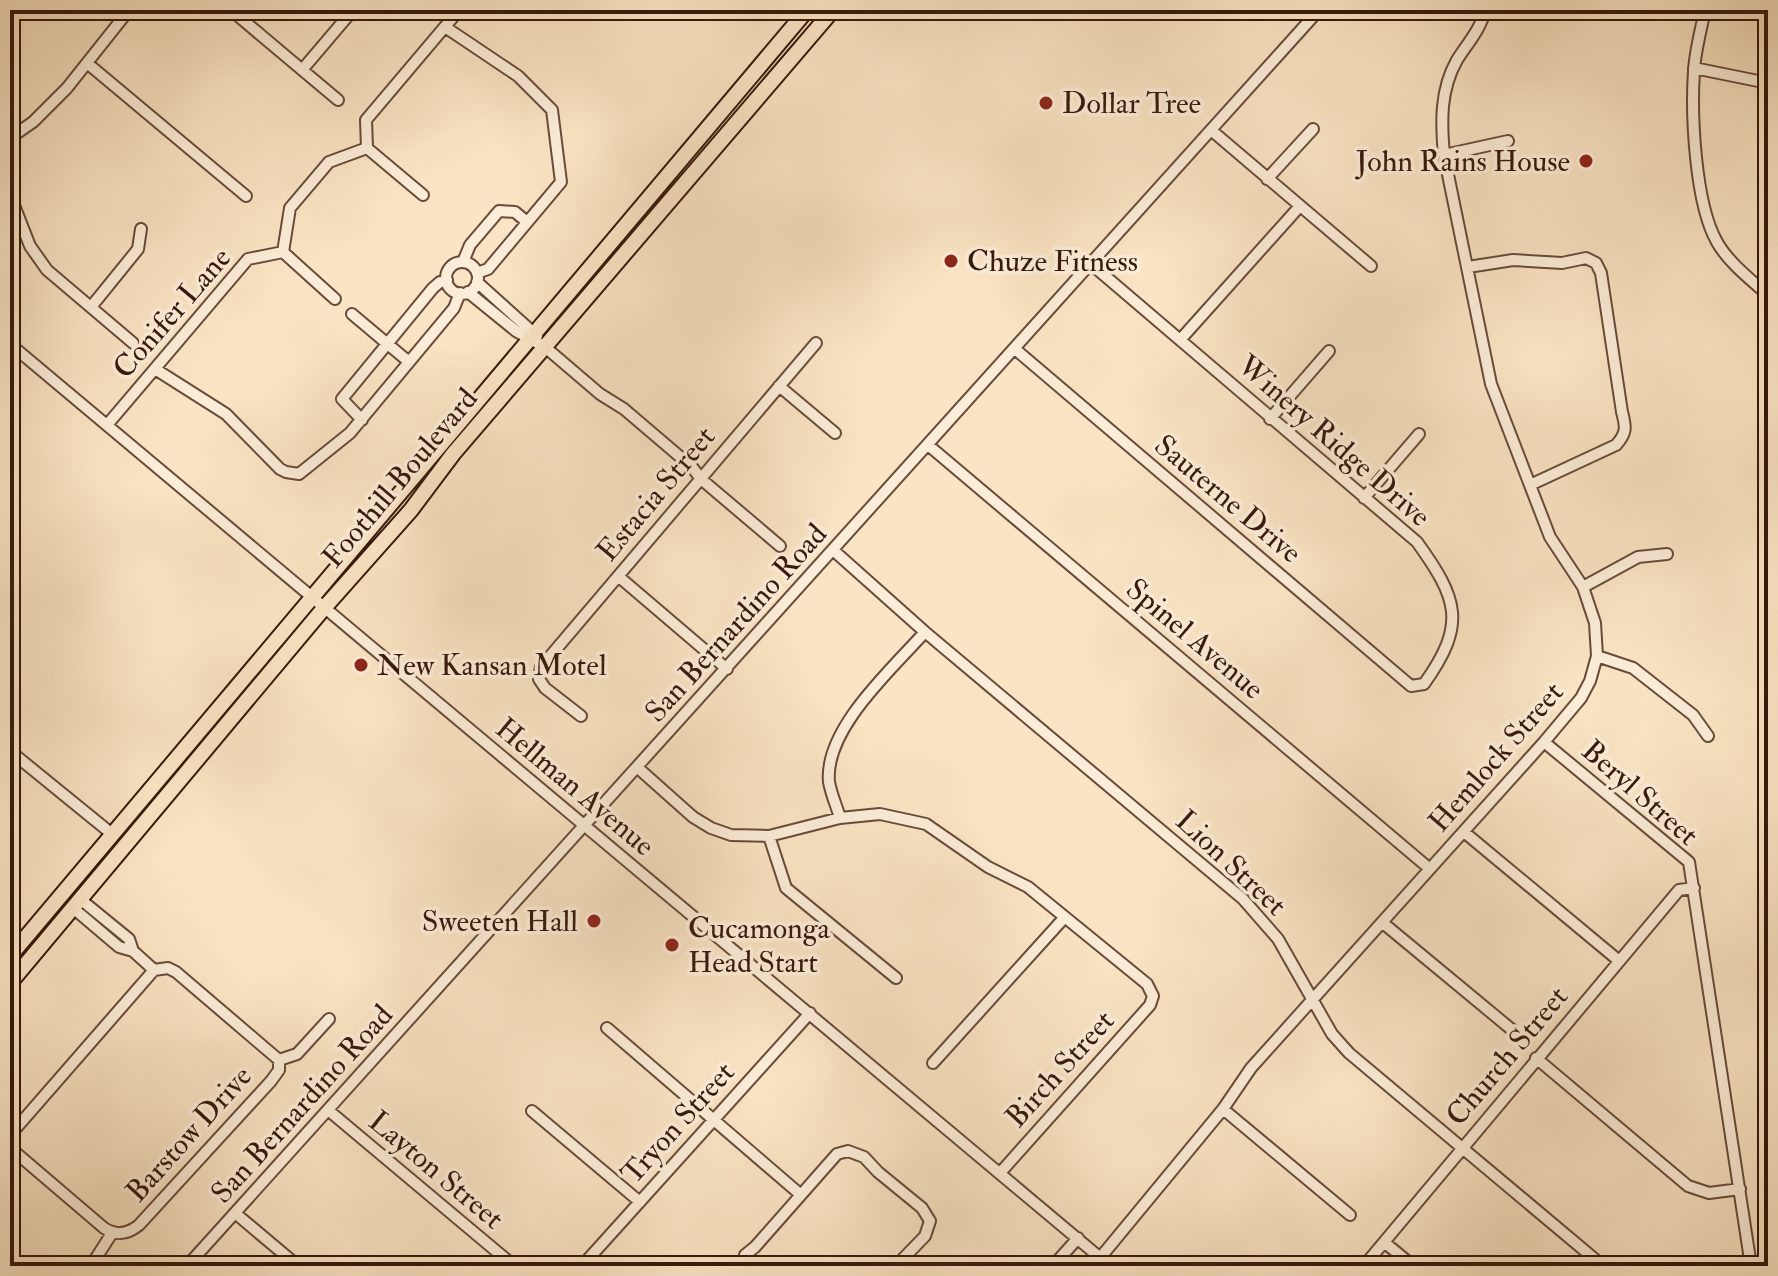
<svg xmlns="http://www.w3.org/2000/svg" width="1778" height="1276" viewBox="0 0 1778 1276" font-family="'IM FELL Double Pica',serif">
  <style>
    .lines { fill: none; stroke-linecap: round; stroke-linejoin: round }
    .minor-casing { stroke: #684b3a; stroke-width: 14 }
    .major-casing { stroke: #37180c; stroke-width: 18 }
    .minor { stroke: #fcedd8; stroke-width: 10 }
    .major { stroke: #fae4c3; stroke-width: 14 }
    .poi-dot { fill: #8f2418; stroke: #fcedd8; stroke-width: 3 }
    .labels { text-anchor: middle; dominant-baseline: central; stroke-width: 7; stroke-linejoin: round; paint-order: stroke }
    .poi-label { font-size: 30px; fill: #37180c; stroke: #fcedd8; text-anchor: start }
    .street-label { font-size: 30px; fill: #37180c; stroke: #fcedd8 }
  </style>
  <rect width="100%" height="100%" fill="#fae4c3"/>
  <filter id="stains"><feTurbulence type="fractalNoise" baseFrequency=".0025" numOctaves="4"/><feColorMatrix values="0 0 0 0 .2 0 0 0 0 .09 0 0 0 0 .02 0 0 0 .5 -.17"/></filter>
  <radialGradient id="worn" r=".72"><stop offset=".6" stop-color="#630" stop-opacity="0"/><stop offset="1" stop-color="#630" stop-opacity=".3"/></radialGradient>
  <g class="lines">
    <defs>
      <path id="minor" d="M231,10L338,100
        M1705,10C1701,30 1695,51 1694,71C1691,114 1695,204 1717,242C1728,262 1751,280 1768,295
        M445,27L518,76L552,110L561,182L488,269L477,273
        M87,63L246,196
        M1694,68L1768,83
        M302,70L353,10
        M1211,130L1371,266
        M10,138L33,122L67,88L129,10
        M367,148L423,195
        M1444,155L1508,141
        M1267,179L1313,129
        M10,195L30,246L47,270L133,343
        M283,252L335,299
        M463,262L470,245L499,211L515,212L527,222
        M446 278a16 16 0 1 1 32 0a16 16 0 1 1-32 0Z
        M1468,267L1513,260L1562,263L1586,258L1596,263L1601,273L1622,412C1626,427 1627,433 1616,445L1530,485
        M477,282L537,336
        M468,292L516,331L545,347L600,394L624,409L692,467L701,479L780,546
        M91,307L138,249L141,229
        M352,314L409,362
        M1180,340L1300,206
        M10,344L1110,1266
        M1015,349L1411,686L1424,684C1467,624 1458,599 1417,542L1091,264
        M155,369L226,414L280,469L286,472L299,474L350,433L454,308L460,293
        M779,386L835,433
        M1270,419L1329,351
        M362,420L342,399L433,288L440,282L447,280
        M107,425L248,259L283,252L290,208L329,162L367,148L366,120L459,10
        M928,445L1430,869
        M1364,498L1419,434
        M833,550L925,632L1243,899L1278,939L1332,1034L1349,1053L1603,1266
        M618,576L727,669
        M1583,587L1638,557L1667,554
        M1597,656L1633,668L1693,715L1708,736
        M581,716L545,688L539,679L541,667L816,343
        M1544,742L1689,862L1751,1266
        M10,751L112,834
        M638,768L693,817L711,828L731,835L769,836L840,818L880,814L926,824L988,867L1028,887L1147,984L1153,996L1150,1005L1000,1173
        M840,818C837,807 831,794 829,782C824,729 892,669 925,632
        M1464,832L1618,960
        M769,836L786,888L896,978
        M80,899L129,939L133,951
        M73,908L119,947L133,951L154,970
        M1383,923L1511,1029
        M154,970L11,1134L10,1145L15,1152L104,1228C116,1236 128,1234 139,1225L271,1081L279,1070V1060
        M154,970L168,968L176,972L279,1060
        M607,1028L801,1195
        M1536,1058L1688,1186L1709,1193L1740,1189
        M279,1060L297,1054L329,1019
        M933,1063L1064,918
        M1223,1109L1350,1215
        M328,1110L514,1266
        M532,1111L640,1202
        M235,1213L298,1266
        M1384,1242L1413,1266
        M1100,1258L1223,1109L1251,1068L1544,742L1581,698L1590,681L1597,656L1595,623L1583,587L1550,537L1491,384L1444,155C1441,122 1440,90 1457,60C1467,44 1481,29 1485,10
        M91,1266L112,1233
        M187,1266L1319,10
        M582,1266L810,1013
        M742,1266L745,1255L755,1247L837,1154L848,1151L864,1157L878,1172L922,1208L930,1221L925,1236L896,1266
        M1053,1266L1078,1238
        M1364,1266L1679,890L1694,888"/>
      <path id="major" d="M10,956L807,10
        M10,983L324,608L411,510L453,454L833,10"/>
    </defs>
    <use href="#minor" class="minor-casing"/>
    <use href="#major" class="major-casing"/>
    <use href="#minor" class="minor"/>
    <use href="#major" class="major"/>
  </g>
  <g class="poi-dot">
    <circle cx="1046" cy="103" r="8"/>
    <circle cx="1586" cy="161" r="8"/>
    <circle cx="951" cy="261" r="8"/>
    <circle cx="361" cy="665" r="8"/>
    <circle cx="594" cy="921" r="8"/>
    <circle cx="672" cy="945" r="8"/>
  </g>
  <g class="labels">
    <g class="poi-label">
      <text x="1062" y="103">Dollar Tree</text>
      <text x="1570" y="161" text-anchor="end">John Rains House</text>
      <text x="967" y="261">Chuze Fitness</text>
      <text x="377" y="665">New Kansan Motel</text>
      <text x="578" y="921" text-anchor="end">Sweeten Hall</text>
      <text x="688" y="928">Cucamonga<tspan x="688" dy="34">Head Start</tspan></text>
    </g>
    <g class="street-label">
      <text transform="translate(172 313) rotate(-49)">Conifer Lane</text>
      <text transform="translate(1334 441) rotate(41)">Winery Ridge Drive</text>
      <text transform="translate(400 478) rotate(-50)">Foothill Boulevard</text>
      <text transform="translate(656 494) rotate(-50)">Estacia Street</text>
      <text transform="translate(1228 499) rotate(40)">Sauterne Drive</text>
      <text transform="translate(736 623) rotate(-48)">San Bernardino Road</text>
      <text transform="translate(1195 639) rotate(40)">Spinel Avenue</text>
      <text transform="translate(1496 757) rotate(-49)">Hemlock Street</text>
      <text transform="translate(575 787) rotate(40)">Hellman Avenue</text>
      <text transform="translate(1640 793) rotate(41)">Beryl Street</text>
      <text transform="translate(1231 863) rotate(43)">Lion Street</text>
      <text transform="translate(1507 1056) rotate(-50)">Church Street</text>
      <text transform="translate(1060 1069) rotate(-48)">Birch Street</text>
      <text transform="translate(302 1104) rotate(-48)">San Bernardino Road</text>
      <text transform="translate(678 1123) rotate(-48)">Tryon Street</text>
      <text transform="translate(189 1134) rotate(-48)">Barstow Drive</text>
      <text transform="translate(436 1170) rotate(40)">Layton Street</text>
    </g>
  </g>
  <rect width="1778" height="1276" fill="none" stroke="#fae4c3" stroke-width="40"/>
  <rect x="12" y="12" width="1754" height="1252" fill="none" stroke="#37180c" stroke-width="4"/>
  <rect x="20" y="20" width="1738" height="1236" fill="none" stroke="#37180c" stroke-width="2"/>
  <rect width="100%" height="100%" filter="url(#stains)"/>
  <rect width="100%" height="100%" fill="url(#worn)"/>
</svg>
